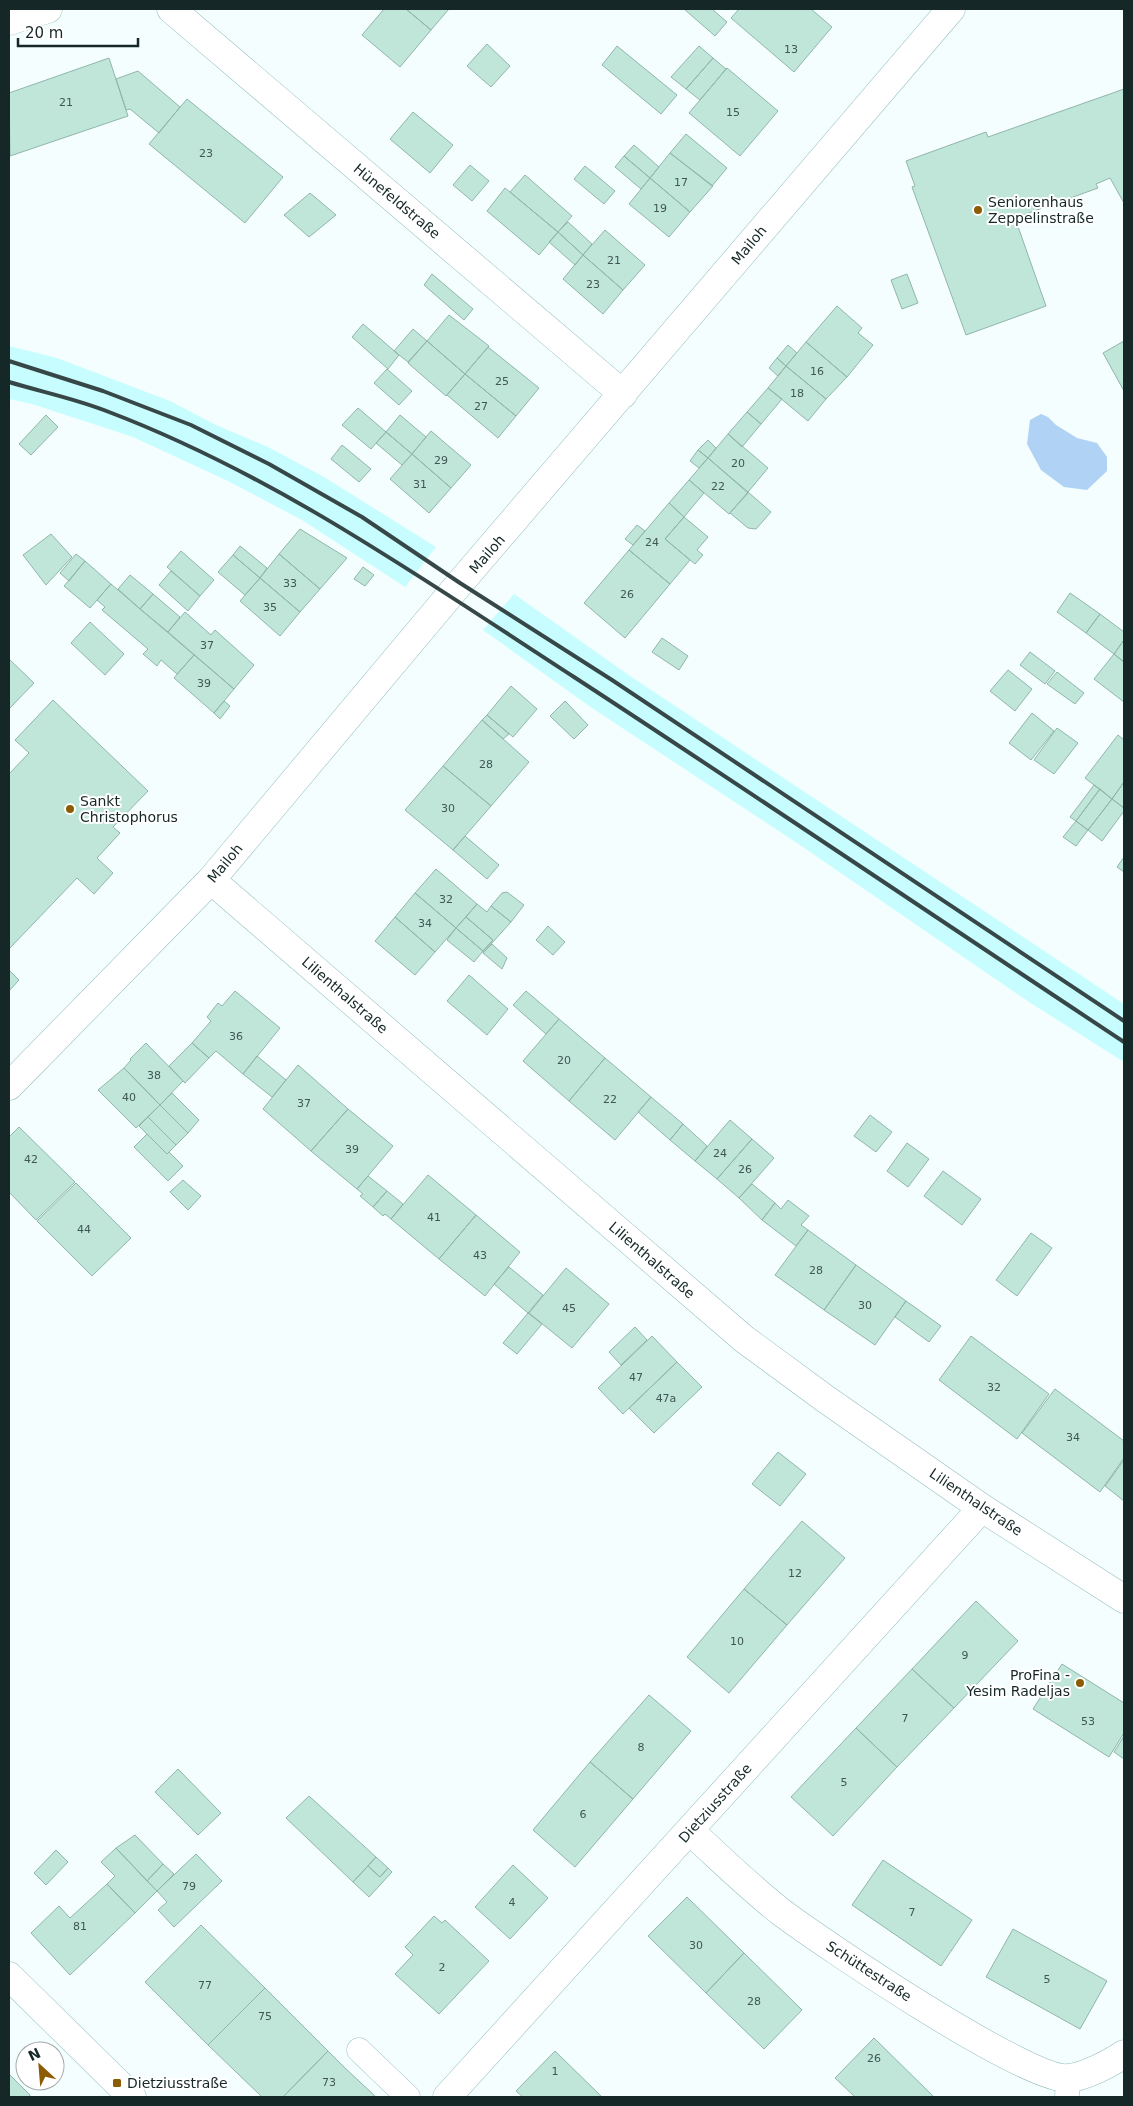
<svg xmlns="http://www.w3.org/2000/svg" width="1133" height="2106" viewBox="0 0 1133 2106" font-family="'DejaVu Sans',sans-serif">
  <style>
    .built { fill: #c7fdfe }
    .water { fill: #afd2f5 }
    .building { fill: #bfe6d9; stroke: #90b6a9 }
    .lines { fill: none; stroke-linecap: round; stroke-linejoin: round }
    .lane-casing { stroke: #93bdbe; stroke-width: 25 }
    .street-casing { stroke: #93bdbe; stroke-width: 29 }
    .secondary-casing { stroke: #93bdbe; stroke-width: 29 }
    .lane { stroke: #fff; stroke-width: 24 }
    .street { stroke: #fff; stroke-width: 28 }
    .secondary { stroke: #fff; stroke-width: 28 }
    .rail { stroke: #374747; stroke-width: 4 }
    .poi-dot { fill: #8c5c04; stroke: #fff; stroke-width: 2 }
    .labels { text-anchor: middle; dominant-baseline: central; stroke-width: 4; stroke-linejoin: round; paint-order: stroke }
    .number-label { font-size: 11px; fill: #405754 }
    .street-label { font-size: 14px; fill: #162727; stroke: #fff }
    .poi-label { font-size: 14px; fill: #162727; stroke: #fff; text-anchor: start }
  </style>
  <rect width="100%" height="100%" fill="#f5fefe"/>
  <path class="built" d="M9,346L57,358L170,401L216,425L268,447L324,477L436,547L405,587L302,520L228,481L133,437L32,404L9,399Z
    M514,594L630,676L1124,1004V1062L1029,1002L797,843L592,708L483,630Z"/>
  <path class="water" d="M1041,414L1048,417L1056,425L1077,438L1097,443L1107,457V471L1087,490L1064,487L1041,470L1027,444L1030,420Z"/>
  <path class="building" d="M384,9H406L431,30L400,67L362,35Z
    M406,9H449L431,30Z
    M684,9H712L727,22L715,36Z
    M739,9H811L832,27L794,72L731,18Z
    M487,44L510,66L491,87L467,66Z
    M617,46L677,95L661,114L602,65Z
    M699,46L713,58L686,89L671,77Z
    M109,58L128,116L10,156L9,93Z
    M713,58L726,69L700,100L686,89Z
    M727,68L778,111L740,156L689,113Z
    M138,71L180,107L159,133L130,109L126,110L116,79Z
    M1124,89V203L1110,178L1096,184L1098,188L1015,218L1046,306L966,335L912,187L915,186L906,161L986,132L988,137Z
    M187,99L283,177L245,223L149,144Z
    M413,112L453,145L430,173L390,139Z
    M686,134L727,168L712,186L670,153Z
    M634,145L659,167L650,178L624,156Z
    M670,153L713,186L690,212L650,178Z
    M624,156L650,178L641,189L615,167Z
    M470,165L489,181L472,201L453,185Z
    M585,166L615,191L604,204L574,179Z
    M525,175L572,216L558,232L510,192Z
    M650,178L690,212L669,237L629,204Z
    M505,188L558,232L539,255L487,211Z
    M310,193L336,215L309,237L284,215Z
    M568,222L592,244L583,255L558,232Z
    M605,230L645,265L623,290L583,255Z
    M558,232L583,255L575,265L549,242Z
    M583,255L623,290L603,314L563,279Z
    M432,274L473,309L464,320L424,285Z
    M907,274L918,303L902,309L891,280Z
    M837,306L862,328L858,333L873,345L847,377L806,342Z
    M449,315L489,346L465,374L427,341Z
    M363,324L399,355L388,369L352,337Z
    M413,329L427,341L408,362L394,351Z
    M427,341L465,374L446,396L408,363Z
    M1124,341V391L1103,353Z
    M806,342L847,377L826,399L786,366Z
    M788,345L797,353L786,366L777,358Z
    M488,347L539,388L516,416L465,374Z
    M777,358L786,366L778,376L769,368Z
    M786,366L826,399L808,421L768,388Z
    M387,369L412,391L399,405L374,383Z
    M465,374L516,416L498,438L447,395Z
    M768,388L782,399L761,424L747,412Z
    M358,408L386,432L371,449L342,425Z
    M747,412L761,424L742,447L728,434Z
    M46,415L58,427L31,455L19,444Z
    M400,415L426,437L412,454L386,432Z
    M431,431L471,465L451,488L412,454Z
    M386,432L412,454L402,465L376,443Z
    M728,434L768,468L748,492L708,458Z
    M708,440L716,448L708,458L698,450Z
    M342,445L371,469L359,482L331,459Z
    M698,450L708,458L699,468L690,461Z
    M412,454L451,488L429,513L390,479Z
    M708,458L748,493L729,514L689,480Z
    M689,480L704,493L684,517L669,503Z
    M748,492L771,512L756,529L748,528L730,513Z
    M669,503L684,517L665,539L690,560L670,584L629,550Z
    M684,517L708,537L697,550L703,555L695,564L665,539Z
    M637,525L645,531L633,545L625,539Z
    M300,529L347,558L320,589L279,554Z
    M51,534L72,557L46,585L23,555Z
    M240,546L267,568L260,578L233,555Z
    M629,550L670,584L625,638L584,603Z
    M181,551L214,580L200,596L167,567Z
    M76,554L85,561L69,581L60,573Z
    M279,554L320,589L300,612L260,578Z
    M233,555L260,578L245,595L218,572Z
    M85,561L111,584L90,608L64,586Z
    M363,567L374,575L365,586L354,579Z
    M171,571L200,596L188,611L159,585Z
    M130,575L153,594L140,609L118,589Z
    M260,578L300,612L280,636L240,601Z
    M111,584L194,655L177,674L161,660L157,666L143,654L148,649L102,610L105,607L97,600Z
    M1070,593L1100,614L1086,633L1057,612Z
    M153,594L180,617L168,632L140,609Z
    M185,612L211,635L215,630L254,665L234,689L168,632Z
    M1100,614L1124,632V640L1114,654L1086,633Z
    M90,622L124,654L105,675L71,643Z
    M662,638L688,656L679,670L652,652Z
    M1124,640V662L1114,654Z
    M1030,652L1055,671L1045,684L1020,665Z
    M1114,654L1124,662V702L1094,679Z
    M194,655L234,689L214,713L174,678Z
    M9,659L34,683L9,709Z
    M1008,670L1032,689L1015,711L990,691Z
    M1057,672L1084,693L1075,704L1047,684Z
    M511,686L537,709L513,737L487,715Z
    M53,700L148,791L113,827L120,833L97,858L113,873L94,894L77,878L9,949V774L29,753L15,740Z
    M224,701L230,706L220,719L214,713Z
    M565,701L588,725L574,739L550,716Z
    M1032,713L1054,731L1031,760L1009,743Z
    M487,715L509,734L503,739L482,720Z
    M482,720L529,762L491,806L443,766Z
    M1057,728L1078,743L1054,774L1034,760Z
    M1118,735L1124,740V782L1112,799L1085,778Z
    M443,766L491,806L453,850L405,810Z
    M1124,782V808L1112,799Z
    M1094,785L1100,789L1076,821L1070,817Z
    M1100,789L1112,799L1088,830L1076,821Z
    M1112,799L1124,808V811L1102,841L1088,830Z
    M1076,821L1088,830L1076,846L1063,837Z
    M465,836L499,865L487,879L453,850Z
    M1124,857V872L1117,867Z
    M436,869L477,904L456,928L415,893Z
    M507,892L524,905L511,922L491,906L502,893Z
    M415,893L456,928L435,952L395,917Z
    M477,904L487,912L491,906L511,922L483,953V951L493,940L466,917Z
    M395,917L435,952L415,975L375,941Z
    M466,917L493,940L483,951L456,928Z
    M548,926L565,942L553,955L536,940Z
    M456,928L483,951L474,962L447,940Z
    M492,944L507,958L502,969L483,953Z
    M9,970L19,980L9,991Z
    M469,975L508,1009L487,1035L447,1001Z
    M235,991L280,1028L243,1074L216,1051L209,1058L192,1043L211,1021L207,1017L218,1003L222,1006Z
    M526,991L559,1019L546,1034L513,1005Z
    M559,1019L605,1058L569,1101L523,1061Z
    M146,1043L183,1081L160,1105L124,1068L131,1060L130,1059Z
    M192,1043L209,1058L185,1083L169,1066Z
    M257,1056L286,1080L272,1097L243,1074Z
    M605,1058L651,1097L615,1140L569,1101Z
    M298,1065L348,1109L311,1151L263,1109Z
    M124,1068L160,1105L136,1128L98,1090Z
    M172,1093L199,1120L188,1133L160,1105Z
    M651,1097L683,1124L670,1140L638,1112Z
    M160,1105L188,1133L176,1145L148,1117Z
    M348,1109L393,1146L357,1189L311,1151Z
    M870,1115L892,1132L876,1152L854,1136Z
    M148,1117L176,1145L167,1154L139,1126Z
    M730,1120L752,1139L717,1179L695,1161Z
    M683,1124L707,1146L695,1161L670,1140Z
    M19,1127L75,1182L36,1220L9,1192V1137Z
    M147,1134L167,1154L169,1152L183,1166L168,1181L134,1147Z
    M752,1139L774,1158L739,1198L717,1179Z
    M907,1143L929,1159L908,1187L887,1171Z
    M943,1171L981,1199L962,1225L924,1196Z
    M428,1175L476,1215L439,1259L391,1219Z
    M368,1176L387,1191L373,1207L360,1196L363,1194L357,1189Z
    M183,1180L201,1196L188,1210L170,1192Z
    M76,1183L131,1238L92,1276L37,1221Z
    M752,1184L775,1203L762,1220L739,1198Z
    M387,1191L403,1204L391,1219L385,1214L383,1216L373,1207Z
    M788,1200L809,1216L801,1225L808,1230L796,1246L762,1220L775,1203L781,1209Z
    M476,1215L520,1252L485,1296L439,1259Z
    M808,1230L856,1265L824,1310L775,1275Z
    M1031,1233L1052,1248L1017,1296L996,1280Z
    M856,1265L906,1301L875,1345L824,1310Z
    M509,1267L543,1295L528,1313L494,1284Z
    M566,1268L609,1304L572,1348L529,1313Z
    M906,1301L941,1326L929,1342L895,1317Z
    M528,1313L542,1324L517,1354L503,1343Z
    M635,1327L647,1340L621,1365L609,1352Z
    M652,1336L677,1362L623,1414L598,1388Z
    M971,1336L1049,1394L1017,1439L939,1380Z
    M677,1362L702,1387L654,1433L629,1408Z
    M1055,1389L1124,1441V1458L1100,1492L1022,1433Z
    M778,1452L806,1474L780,1506L752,1484Z
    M1124,1460V1501L1105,1486Z
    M802,1521L845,1558L787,1625L744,1589Z
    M744,1589L787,1625L729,1693L687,1657Z
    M976,1601L1018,1641L954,1708L912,1669Z
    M1062,1664L1124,1703V1733L1109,1757L1033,1709Z
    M912,1669L954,1708L897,1767L856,1728Z
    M649,1695L691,1731L633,1799L590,1762Z
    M856,1728L897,1767L833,1836L791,1797Z
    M1124,1736V1759L1114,1752Z
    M590,1762L633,1799L575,1867L533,1830Z
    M178,1769L221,1813L198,1835L155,1792Z
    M309,1796L376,1857L353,1882L286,1818Z
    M135,1835L163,1864L147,1881L116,1848Z
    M116,1848L157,1891L135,1913L107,1884L115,1876L101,1862Z
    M56,1850L68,1862L46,1885L34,1873Z
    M196,1854L222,1881L174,1927L158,1910L167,1902L157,1891Z
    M376,1857L388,1868L380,1877L368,1866Z
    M883,1860L972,1920L941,1966L852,1905Z
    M163,1864L174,1874L157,1891L147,1881Z
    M513,1865L548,1898L510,1939L475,1907Z
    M368,1866L380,1877L388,1868L392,1872L369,1897L353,1882Z
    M107,1884L135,1913L70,1975L31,1933L59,1906L70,1918Z
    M687,1897L744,1953L706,1993L648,1936Z
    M434,1916L442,1923L445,1920L489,1961L439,2014L395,1974L413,1955L405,1947Z
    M201,1925L265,1988L208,2045L145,1982Z
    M1013,1929L1107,1981L1080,2029L986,1977Z
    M744,1953L802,2010L764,2049L706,1993Z
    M265,1988L328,2051L283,2097H262L208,2045Z
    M874,2038L934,2097H855L835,2078Z
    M328,2051L344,2067L376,2097H283Z
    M555,2051L602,2097H523L516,2091Z
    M9,2074L30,2095L29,2097H9Z"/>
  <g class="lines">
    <defs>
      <path id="lane" d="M359,2050L408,2097
        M1067,2097L1068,2079"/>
      <path id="street" d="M171,9L623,394
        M9,21L48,9
        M211,880L744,1339L827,1400L982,1508L1124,1599
        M9,1086L211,880L460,583L951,9
        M690,1831C720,1858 749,1887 781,1912C821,1942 1029,2083 1069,2078C1084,2077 1111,2063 1124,2054
        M447,2097L982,1508"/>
      <path id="secondary" d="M9,1976L132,2097"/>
    </defs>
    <use href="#lane" class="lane-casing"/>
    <use href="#street" class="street-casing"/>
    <use href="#secondary" class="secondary-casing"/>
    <use href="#lane" class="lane"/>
    <use href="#street" class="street"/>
    <use href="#secondary" class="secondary"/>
    <path class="rail" d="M9,361L103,391L191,425L269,464L362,517L460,583L612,680L1124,1021
      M9,382C42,392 77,399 109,412C277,476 424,580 574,677C758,797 941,921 1124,1042"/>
  </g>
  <g class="poi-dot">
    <circle cx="978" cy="210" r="5"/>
    <circle cx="70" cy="809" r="5"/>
    <circle cx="1080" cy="1683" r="5"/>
    <rect x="112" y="2078" width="10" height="10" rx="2.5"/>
  </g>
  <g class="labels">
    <g class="number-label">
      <text x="791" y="49">13</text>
      <text x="66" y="102">21</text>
      <text x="733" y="112">15</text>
      <text x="206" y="153">23</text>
      <text x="681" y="182">17</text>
      <text x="660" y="208">19</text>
      <text x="614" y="260">21</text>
      <text x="593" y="284">23</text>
      <text x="817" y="371">16</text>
      <text x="502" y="381">25</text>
      <text x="797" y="393">18</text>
      <text x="481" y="406">27</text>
      <text x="441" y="460">29</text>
      <text x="738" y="463">20</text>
      <text x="420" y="484">31</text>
      <text x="718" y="486">22</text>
      <text x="652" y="542">24</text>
      <text x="290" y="583">33</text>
      <text x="627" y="594">26</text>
      <text x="270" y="607">35</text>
      <text x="207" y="645">37</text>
      <text x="204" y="683">39</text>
      <text x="486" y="764">28</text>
      <text x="448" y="808">30</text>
      <text x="446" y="899">32</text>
      <text x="425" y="923">34</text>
      <text x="236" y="1036">36</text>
      <text x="564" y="1060">20</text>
      <text x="154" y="1075">38</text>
      <text x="129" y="1097">40</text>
      <text x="610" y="1099">22</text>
      <text x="304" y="1103">37</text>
      <text x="352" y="1149">39</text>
      <text x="720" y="1153">24</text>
      <text x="31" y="1159">42</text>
      <text x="745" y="1169">26</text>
      <text x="434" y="1217">41</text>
      <text x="84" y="1229">44</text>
      <text x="480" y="1255">43</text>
      <text x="816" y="1270">28</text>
      <text x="865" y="1305">30</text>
      <text x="569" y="1308">45</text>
      <text x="636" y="1377">47</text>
      <text x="994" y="1387">32</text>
      <text x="666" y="1398">47a</text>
      <text x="1073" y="1437">34</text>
      <text x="795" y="1573">12</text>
      <text x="737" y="1641">10</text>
      <text x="965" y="1655">9</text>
      <text x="905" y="1718">7</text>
      <text x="1088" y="1721">53</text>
      <text x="641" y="1747">8</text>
      <text x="844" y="1782">5</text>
      <text x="583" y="1814">6</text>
      <text x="189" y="1886">79</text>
      <text x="512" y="1902">4</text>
      <text x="912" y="1912">7</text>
      <text x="80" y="1926">81</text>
      <text x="696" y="1945">30</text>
      <text x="442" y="1967">2</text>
      <text x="1047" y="1979">5</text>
      <text x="205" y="1985">77</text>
      <text x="754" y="2001">28</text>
      <text x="265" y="2016">75</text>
      <text x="874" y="2058">26</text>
      <text x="555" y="2071">1</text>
      <text x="329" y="2082">73</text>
    </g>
    <g class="street-label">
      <text transform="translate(397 201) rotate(40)">Hünefeldstraße</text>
      <text transform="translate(749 245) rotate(-50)">Mailoh</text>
      <text transform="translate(487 554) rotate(-49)">Mailoh</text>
      <text transform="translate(225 863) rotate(-50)">Mailoh</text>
      <text transform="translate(345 995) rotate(41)">Lilienthalstraße</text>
      <text transform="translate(652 1260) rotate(41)">Lilienthalstraße</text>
      <text transform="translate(976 1502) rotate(34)">Lilienthalstraße</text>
      <text transform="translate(715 1803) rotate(-48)">Dietziusstraße</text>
      <text transform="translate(869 1971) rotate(33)">Schüttestraße</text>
    </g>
    <g class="poi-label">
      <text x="988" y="202">Seniorenhaus<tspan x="988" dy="16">Zeppelinstraße</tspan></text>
      <text x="80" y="801">Sankt<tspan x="80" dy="16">Christophorus</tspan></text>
      <text x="1070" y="1675" text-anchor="end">ProFina -<tspan x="1070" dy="16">Yesim Radeljas</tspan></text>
      <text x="127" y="2083">Dietziusstraße</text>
    </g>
  </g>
  <rect width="1133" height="2106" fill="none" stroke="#162727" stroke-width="20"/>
  <g transform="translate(40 2066) rotate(334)"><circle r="24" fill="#ffffff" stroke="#a2a9a9"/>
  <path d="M0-4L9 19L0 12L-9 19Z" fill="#8c5c04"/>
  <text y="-8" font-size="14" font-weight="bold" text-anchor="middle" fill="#162727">N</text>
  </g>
  <path d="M18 38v8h120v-8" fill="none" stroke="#162727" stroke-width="2.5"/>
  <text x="25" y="38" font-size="15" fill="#162727" stroke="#ffffff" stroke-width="4" paint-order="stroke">20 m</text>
</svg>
